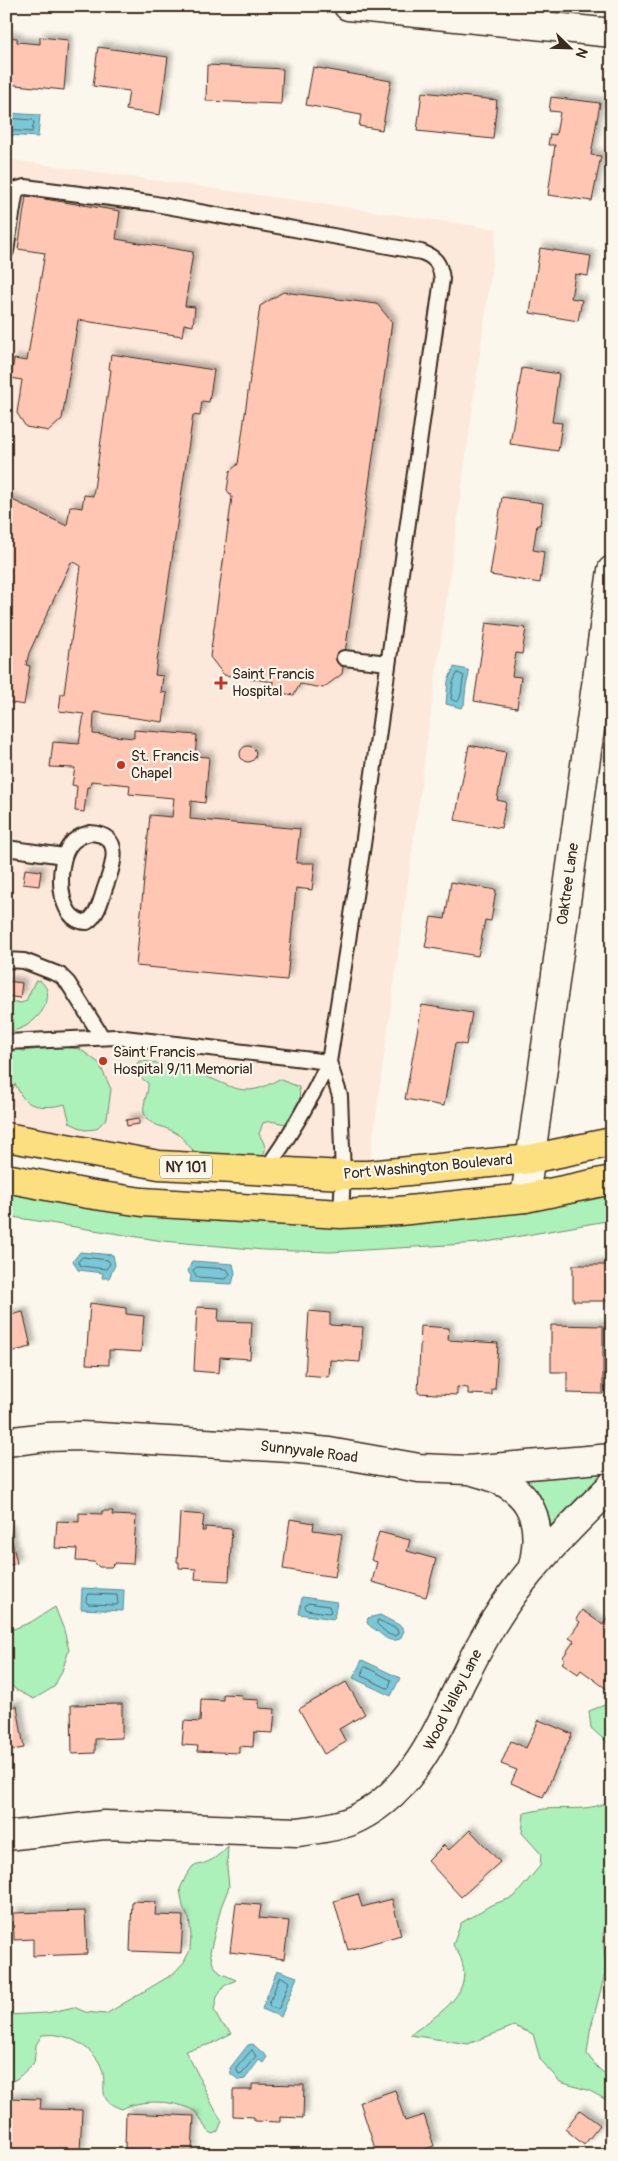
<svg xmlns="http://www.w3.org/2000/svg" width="618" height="2161" viewBox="0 0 618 2161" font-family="Pangolin,sans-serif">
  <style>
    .built { fill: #fce9db }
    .green { fill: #acf0ba; stroke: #748d6c }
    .water { fill: #79c7d7; stroke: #60888d }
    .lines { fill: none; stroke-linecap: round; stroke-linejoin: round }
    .shore { stroke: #546968; stroke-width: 1 }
    .building { fill: #ffc7b3; stroke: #3b2a1e; filter: url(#shadow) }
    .lane-casing { stroke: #3b2a1e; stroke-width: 18 }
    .street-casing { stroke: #3b2a1e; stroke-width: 31 }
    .primary-casing { stroke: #3b2a1e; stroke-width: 31 }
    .lane { stroke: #fbf7ec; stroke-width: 14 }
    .street { stroke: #fbf7ec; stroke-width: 28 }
    .primary { stroke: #fce080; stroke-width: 28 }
    .poi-dot { fill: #c8321e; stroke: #fbf7ec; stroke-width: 2 }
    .labels { text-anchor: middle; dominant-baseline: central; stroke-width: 4.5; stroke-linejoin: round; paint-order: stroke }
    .shield { fill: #fbf7ec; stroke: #75685c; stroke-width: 1 }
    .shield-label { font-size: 14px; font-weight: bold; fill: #3b2a1e }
    .poi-label { font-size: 15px; fill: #3b2a1e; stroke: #fbf7ec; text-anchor: start }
    .street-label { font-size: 15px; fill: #3b2a1e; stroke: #fbf7ec }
  </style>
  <defs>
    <filter id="shadow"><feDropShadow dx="4.5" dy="-4.5" stdDeviation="2.5" flood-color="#0004"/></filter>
  </defs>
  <rect width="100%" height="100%" fill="#fbf7ec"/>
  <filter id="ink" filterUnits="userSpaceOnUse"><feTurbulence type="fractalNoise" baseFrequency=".02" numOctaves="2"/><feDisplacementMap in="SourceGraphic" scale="10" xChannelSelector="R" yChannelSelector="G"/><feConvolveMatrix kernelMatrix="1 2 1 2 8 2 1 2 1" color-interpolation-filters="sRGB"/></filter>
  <g filter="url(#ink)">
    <path class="built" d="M6,159L497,229L368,1175L6,1137Z"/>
    <path class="green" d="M39,980C59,994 40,1019 24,1027C17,1031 12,1029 6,1035V1000L21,1003L26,1001L35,981Z
      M6,1044L23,1051L60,1047L80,1049L99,1063L111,1089L107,1118L96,1129L85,1130L70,1123L65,1104C55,1107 35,1109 26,1101C21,1097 18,1089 15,1084L6,1103Z
      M139,1061C152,1061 163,1066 176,1069C184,1071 192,1071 199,1074C233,1085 242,1101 279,1079L299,1087C301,1102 298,1115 286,1124L270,1121L263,1123L259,1134C267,1148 268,1152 256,1163C238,1161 219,1160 202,1155C189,1151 186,1139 176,1133C166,1126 147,1126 144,1113C142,1103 149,1093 148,1083L137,1075L136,1066Z
      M6,1178L339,1214L612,1182V1220L481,1243L331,1252L264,1250L163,1241L6,1216Z
      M612,1458V1485L538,1546L496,1478Z
      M55,1607L64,1630L69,1650L62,1671L54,1687L34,1699L16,1690L6,1679V1632L31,1622Z
      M607,1704H612V1747L591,1728L589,1711Z
      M612,1800V1913L607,1916L603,1935L606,1970L590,2031L587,2054L597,2067L612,2080V2103L590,2091L560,2082L540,2059L533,2034L514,2026L468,2044L410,2035C433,2017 473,1997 462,1962C461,1956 456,1950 453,1945L461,1923L491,1905L514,1897L540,1866L541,1854L522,1833L524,1813C531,1812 537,1810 544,1809C567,1807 591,1812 612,1800Z
      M228,1846L227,1867L229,1887L221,1907L210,1952L213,1964L220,1973L236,1980L224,1986L217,1997L214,2010L220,2022L232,2033L211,2044L185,2051C200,2074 207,2099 222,2121L218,2131L213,2134C201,2128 203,2117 194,2111C177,2100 139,2099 122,2109C95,2100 108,2089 102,2069C97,2052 74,2037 57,2035C52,2034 46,2035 42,2035L36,2045L34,2063L18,2078L6,2085V2015L47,2013L74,2007L85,2012L106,2014L173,1974L184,1962L190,1950L191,1935L189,1919L183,1907L180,1889L186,1876L193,1866C209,1863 217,1858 228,1846Z"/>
    <path class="water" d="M6,113L40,115L38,137L6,135Z
      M454,667L468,670L469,674L466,686L464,705L461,708L446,704L448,681Z
      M80,1252L113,1255L115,1265L109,1278H102L103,1273L78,1270L73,1261Z
      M192,1261L233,1264L235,1273L232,1284L190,1282L191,1276L188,1271Z
      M82,1588L124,1590L123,1611L81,1609Z
      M302,1597L337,1602L334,1619L299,1614Z
      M380,1615L401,1626L404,1631L400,1639C389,1643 385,1637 377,1631C374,1628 370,1627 367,1623L368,1618Z
      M362,1660L400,1678L391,1696L353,1678Z
      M277,1970L297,1977L281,2017L262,2009Z
      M253,2044L267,2057L263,2063L259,2060L245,2079L239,2080L231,2074L230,2068L248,2045Z"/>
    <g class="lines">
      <path class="shore" d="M6,118L32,120L34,122L32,132L6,130
        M458,673L464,676C461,684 463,697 457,702L451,699L453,682Z
        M83,1257L108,1260L110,1264L106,1269L81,1266L78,1262Z
        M197,1267L227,1269L230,1274L226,1279L197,1277L193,1271Z
        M88,1594L117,1595L118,1604L116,1605L88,1604L86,1601Z
        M308,1603L329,1606L331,1612L328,1613L307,1610L305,1607Z
        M378,1620L397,1629L398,1634L394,1636L388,1634L377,1624Z
        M366,1667L391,1680L389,1688H387L362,1676L363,1669Z
        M282,1977L289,1982L279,2008L277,2009L270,2007L269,2004L279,1978Z
        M252,2050L256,2056L242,2073L239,2074L236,2069Z"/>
    </g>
    <path class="building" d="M6,37L17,38V42L40,44V37L68,40L64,90L6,84Z
      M98,47L168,57L160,115L126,110L129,91L93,86Z
      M207,65L283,69L281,104L206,101Z
      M313,67L391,81L382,130L359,126L361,115L306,105Z
      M422,92L497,100L493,139L417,131Z
      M551,97L600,103L591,155L601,156L592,201L548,195L555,145H548L550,134L556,135L560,112L549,111Z
      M26,196L120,211L116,239L193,252L185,306L195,307L193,326L184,324L182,336L78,320L62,419L49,431L26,427L17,413L22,380L11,378L14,359L27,361L45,253L18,249Z
      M540,248L591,256L588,276L575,274L571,298L582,300L578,321L530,313Z
      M283,292L377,304L392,322L342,674L323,688L300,684L294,695L272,692L274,682L224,675L210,657L232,497L227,490L230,471L238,464L260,306Z
      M111,354L214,370L209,402L202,401L200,416L193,415L155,675L163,676L161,692L167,693L163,722L94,712L93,734L134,738V730L197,735L195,756L209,757L205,803L191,801L190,819L300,829L296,863H315L312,890L296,888L287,980L136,966L150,815L172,817L174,798L129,794L130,785L91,781L90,787H87L84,812L75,811L77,786L72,785L75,768L50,767L53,742L79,744L84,714L59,711L61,694H64L81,566L76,563L71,562L29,653L26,665L30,666L24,705L6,702V497L67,526L70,506L82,508L84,495L93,496L111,370L109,369Z
      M522,368L559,374L552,422L562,423L558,451L510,444Z
      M502,497L543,503L540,525H537L533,550L544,552L540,583L490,575Z
      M486,623L526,628L522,654L516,653L512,676L521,677L517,708L474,701Z
      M469,745L506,752L497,800L506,802L501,828L455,820Z
      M240 754a8 8 0 1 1 16 0a8 8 0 1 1-16 0Z
      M25,869L41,871L39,886L23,884Z
      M451,882L496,890L491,921L485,920L478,956L425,947L431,917L445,919Z
      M6,981L22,983L20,998L6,996Z
      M422,1005L472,1013L466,1045L455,1043L444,1106L405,1099Z
      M139,1118V1124L127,1126L126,1120Z
      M609,1253H612V1301H573V1265H610Z
      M90,1303L126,1308V1314L144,1316L141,1352L109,1350V1365L86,1364Z
      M197,1307L219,1308L218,1321L252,1322L250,1359L220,1357L219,1373L194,1371Z
      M309,1311L330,1313V1325L363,1327L360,1362L330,1360L329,1377L305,1375Z
      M23,1312L31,1347L6,1353V1316Z
      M551,1325L603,1326V1394L567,1393V1372H551Z
      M421,1326L449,1328L448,1340L498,1343L495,1389H492V1395L468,1394V1388L457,1387V1395L418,1393Z
      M102,1511H113L112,1515L136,1516L133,1564L115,1563L111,1567H99L94,1562L76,1561L77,1549L55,1548L57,1521L79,1522V1513L102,1514Z
      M180,1513L204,1515L202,1531H205V1527L232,1529L229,1581L195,1579L196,1569L179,1568V1562H177Z
      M290,1519L314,1523L313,1530L342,1534L335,1577L283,1569Z
      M6,1529H9L17,1563L6,1566Z
      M379,1532L410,1540L407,1551L436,1559L426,1597L372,1582L377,1562L371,1560Z
      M582,1610L603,1625L612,1612V1693L581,1670L578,1674L562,1663L565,1659L563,1657L574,1641L569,1638L580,1622L576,1619Z
      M346,1682L365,1714L339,1729L346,1742L324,1754L299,1709Z
      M223,1694L242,1695L241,1699L259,1700V1708L275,1709L273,1733L254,1732L253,1747L239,1746V1753L197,1751L198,1746L182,1745L184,1721L200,1722L201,1699L223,1700Z
      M122,1704V1738L95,1739V1753L72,1754L71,1705Z
      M17,1706L24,1748L6,1751V1707Z
      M539,1720L572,1734L543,1797L511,1783L517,1770L501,1764L511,1741L526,1748Z
      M470,1830L500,1862L461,1897L428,1861L444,1845L449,1850Z
      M358,1894L362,1907L392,1899L401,1935L348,1950L334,1901Z
      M132,1901L156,1902L155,1915L183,1916L181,1953L130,1951Z
      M236,1903L261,1905L259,1918L289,1921L284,1959L230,1952Z
      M85,1911L87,1954L33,1956V1939L14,1940L13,1913Z
      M252,2084L304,2085L303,2118L280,2117V2122L254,2121V2117L233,2116V2090H252Z
      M395,2090L405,2121L424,2115L434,2146L409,2155H377L360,2102Z
      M8,2098L41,2099L40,2109L82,2110L80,2152L7,2150Z
      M580,2110L600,2125L584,2145L565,2129Z
      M126,2113L194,2116L192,2151L125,2149Z"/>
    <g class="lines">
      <defs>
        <path id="lane" d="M6,192L25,187L150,203L421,252C435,257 440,263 442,279L363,845L329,1062L116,1037L6,1042
          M6,251L16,190
          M344,658L388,663
          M90,833C125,835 113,866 105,888C101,900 98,915 87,922C56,923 56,862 70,845C75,838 82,835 90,833Z
          M6,848L64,856
          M6,960L24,961L60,975L68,983L102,1037
          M329,1062L340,1096L343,1175L341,1214
          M265,1171C290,1136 310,1101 329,1062"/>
        <path id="street" d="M348,6L612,33
          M525,1198L612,570
          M6,1442L46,1437L81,1436L290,1448L329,1452L419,1468L467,1470L612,1458
          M476,1472C527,1485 545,1514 533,1566
          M6,1836L104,1825L297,1832C314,1830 332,1828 349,1822C411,1796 435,1736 462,1680C473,1659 484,1637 497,1617C528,1567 571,1527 612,1485"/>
        <path id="primary" d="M6,1137L159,1165L343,1175H368L530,1159L612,1142
          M6,1178L88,1194L142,1202L341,1214L399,1211L525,1198L612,1180"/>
      </defs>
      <use href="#lane" class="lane-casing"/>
      <use href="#street" class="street-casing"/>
      <use href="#primary" class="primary-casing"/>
      <use href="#lane" class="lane"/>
      <use href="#street" class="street"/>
      <use href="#primary" class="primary"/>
    </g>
  </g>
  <g class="poi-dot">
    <path d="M218.5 675.5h5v5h5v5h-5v5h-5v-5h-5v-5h5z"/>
    <circle cx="121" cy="765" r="5"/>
    <circle cx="103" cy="1061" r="5"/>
  </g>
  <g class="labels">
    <rect class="shield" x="160" y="1155.5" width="52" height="23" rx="4"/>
    <g class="shield-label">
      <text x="186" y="1167">NY 101</text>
    </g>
    <g class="poi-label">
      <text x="232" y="674">Saint Francis<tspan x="232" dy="17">Hospital</tspan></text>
      <text x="131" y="756">St. Francis<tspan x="131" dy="17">Chapel</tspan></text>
      <text x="113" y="1052">Saint Francis<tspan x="113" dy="17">Hospital 9/11 Memorial</tspan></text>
    </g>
    <g class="street-label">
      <text transform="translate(568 884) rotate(-82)">Oaktree Lane</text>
      <text transform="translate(428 1167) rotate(-5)">Port Washington Boulevard</text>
      <text transform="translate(309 1452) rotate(7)">Sunnyvale Road</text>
      <text transform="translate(453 1700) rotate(-63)">Wood Valley Lane</text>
    </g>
  </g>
  <rect width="618" height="2161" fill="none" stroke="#fbf7ec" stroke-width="25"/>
  <rect x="12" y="12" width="593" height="2136" fill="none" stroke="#3b2a1e" stroke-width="2" filter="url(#ink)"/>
  <g transform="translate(570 48) rotate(113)" stroke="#fbf7ec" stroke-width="4" paint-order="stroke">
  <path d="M0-4L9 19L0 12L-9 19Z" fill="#3b2a1e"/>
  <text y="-8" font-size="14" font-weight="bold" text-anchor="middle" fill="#3b2a1e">N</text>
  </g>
</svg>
